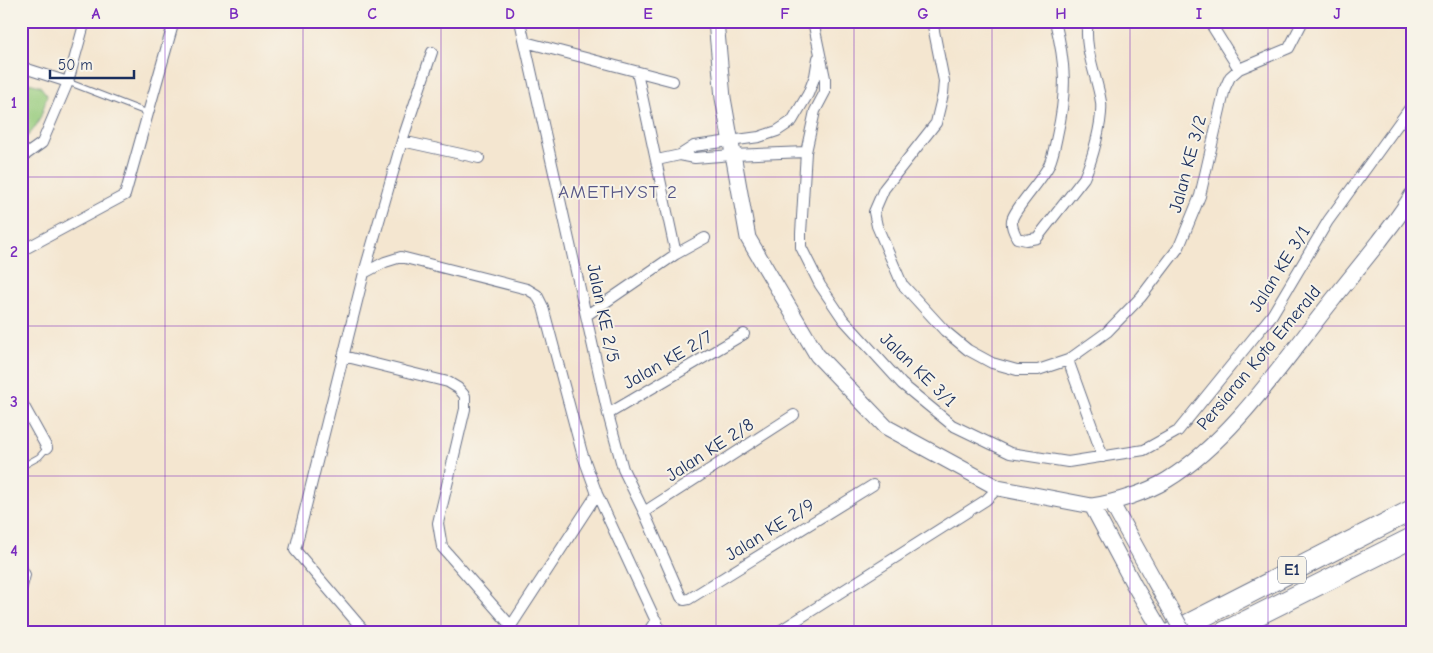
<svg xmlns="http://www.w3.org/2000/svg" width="1433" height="653" viewBox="0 0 1433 653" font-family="'Comic Neue',sans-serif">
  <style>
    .green { fill: #95cb7c; stroke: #587d6d }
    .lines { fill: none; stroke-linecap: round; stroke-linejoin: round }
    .lane-casing { stroke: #676f86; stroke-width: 7 }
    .street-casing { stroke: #676f86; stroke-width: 12 }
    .secondary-casing { stroke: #676f86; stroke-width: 17 }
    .highway-casing { stroke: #676f86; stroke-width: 22 }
    .lane { stroke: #fff; stroke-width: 5 }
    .street { stroke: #fff; stroke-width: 10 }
    .secondary { stroke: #fff; stroke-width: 15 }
    .highway { stroke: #fff; stroke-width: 20 }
    .secondary-bridge-casing { stroke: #676f86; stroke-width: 17; stroke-linecap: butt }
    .secondary-bridge { stroke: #fff; stroke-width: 15 }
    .grid { fill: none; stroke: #7b2cbf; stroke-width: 1; stroke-opacity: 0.55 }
    .labels { text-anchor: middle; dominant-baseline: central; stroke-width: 4; stroke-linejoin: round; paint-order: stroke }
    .shield { fill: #f7f3e8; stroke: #5d6a87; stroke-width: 1 }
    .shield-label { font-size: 16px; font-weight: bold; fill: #1b2f5e }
    .street-label { font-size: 18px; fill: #1b2f5e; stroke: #f7f3e8 }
    .neighbourhood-label { font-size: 19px; letter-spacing: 1px; fill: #575787; stroke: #f7f3e8 }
    .neatline { fill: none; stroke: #7b2cbf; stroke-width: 2 }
    .grid-label { font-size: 16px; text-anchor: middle; font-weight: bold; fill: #7b2cbf }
  </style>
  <rect width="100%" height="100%" fill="#f7f3e8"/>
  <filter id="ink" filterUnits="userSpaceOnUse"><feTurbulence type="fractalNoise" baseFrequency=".02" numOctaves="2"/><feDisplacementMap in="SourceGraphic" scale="10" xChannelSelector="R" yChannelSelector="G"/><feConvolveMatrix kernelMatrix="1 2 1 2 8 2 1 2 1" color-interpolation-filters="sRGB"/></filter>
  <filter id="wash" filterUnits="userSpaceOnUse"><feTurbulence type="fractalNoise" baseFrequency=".0096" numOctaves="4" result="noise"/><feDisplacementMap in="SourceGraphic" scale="20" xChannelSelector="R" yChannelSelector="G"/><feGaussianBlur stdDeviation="1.12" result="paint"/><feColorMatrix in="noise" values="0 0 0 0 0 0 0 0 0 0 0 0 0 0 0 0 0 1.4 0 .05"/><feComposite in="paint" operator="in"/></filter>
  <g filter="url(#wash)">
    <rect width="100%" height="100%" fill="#f4e6d0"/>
    <path class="green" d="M21,81L40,86L47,95C42,116 38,128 21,142Z"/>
  </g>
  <g filter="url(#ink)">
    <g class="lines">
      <defs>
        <path id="lane" d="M68,82L148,113
          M21,467L39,457L47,448"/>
        <path id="street" d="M520,21L608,414L623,469L644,512L681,597L684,600L689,599L873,485
          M813,21L825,78V92L815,111L806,152L801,233V247L820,285L843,319L902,384L952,425L1010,453L1068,462L1144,450L1178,431L1272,315L1328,221L1412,105
          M932,21L944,81L943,94L936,123L884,189L874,212L877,226L902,284L945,331L968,350L992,363L1017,370H1038L1068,360L1107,332L1141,297L1179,247L1200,196L1225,88L1230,77L1239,69L1289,48L1303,21
          M1055,21C1066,65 1067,92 1057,136C1055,146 1053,156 1049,165C1043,179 1014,209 1012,220C1011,227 1014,232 1017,238L1026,240L1037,238L1084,178C1092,161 1103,121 1101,102C1097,76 1083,48 1088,21
          M1209,21L1239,69
          M525,42L673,81
          M21,67L68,82
          M637,72L676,254
          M402,141L479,158
          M680,155L695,158L732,155L806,152
          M21,158L42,143L68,82L85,21
          M657,160L680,155L694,146L759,137L777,131L792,121L808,94L815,76L818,58
          M21,251L125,195L174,21
          M364,273L385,262L401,257L527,289L537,295L543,307L582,453L597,494L661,632
          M587,315L676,254L705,238
          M343,356L448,382L458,388L465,396V409L438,523L442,547L511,626
          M1068,360L1103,457
          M21,401L47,448
          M608,414L744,334
          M644,512L794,415
          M21,567L25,575L21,590
          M365,632L295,550L364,273L402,141L432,52
          M507,632L597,494
          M648,632L656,620
          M778,632L986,500L998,488"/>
        <path id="secondary" d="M716,21L723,98L748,238L817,355L886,427L998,488L1092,506C1114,503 1148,492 1167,480C1232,440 1284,361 1331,302C1347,282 1363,262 1379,242C1390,227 1403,212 1412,195
          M1111,502L1153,578
          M1092,506L1134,585L1162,632"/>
        <path id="highway" d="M1173,632L1412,510
          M1224,632L1412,538"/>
      </defs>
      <use href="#lane" class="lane-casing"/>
      <use href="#street" class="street-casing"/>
      <use href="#secondary" class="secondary-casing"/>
      <use href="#highway" class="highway-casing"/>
      <use href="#lane" class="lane"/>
      <use href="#street" class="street"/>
      <use href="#secondary" class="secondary"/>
      <use href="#highway" class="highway"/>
      <defs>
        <path id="secondary-bridge" d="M1153,578L1183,632"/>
      </defs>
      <use href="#secondary-bridge" class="secondary-bridge-casing"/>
      <use href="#secondary-bridge" class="secondary-bridge"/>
    </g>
  </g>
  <path class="grid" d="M165,21V632M303,21V632M441,21V632M579,21V632M716,21V632M854,21V632M992,21V632M1130,21V632M1268,21V632M21,177H1412M21,326H1412M21,476H1412"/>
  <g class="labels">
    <rect class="shield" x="1278" y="556.5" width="28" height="27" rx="4"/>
    <g class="shield-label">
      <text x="1292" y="570">E1</text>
    </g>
    <g class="street-label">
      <text transform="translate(1188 164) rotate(-75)">Jalan KE 3/2</text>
      <text transform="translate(1280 269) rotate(-58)">Jalan KE 3/1</text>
      <text transform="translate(603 313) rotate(78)">Jalan KE 2/5</text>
      <text transform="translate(1259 358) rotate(-50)">Persiaran Kota Emerald</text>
      <text transform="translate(668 360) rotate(-30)">Jalan KE 2/7</text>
      <text transform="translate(918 370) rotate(44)">Jalan KE 3/1</text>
      <text transform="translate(710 450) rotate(-33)">Jalan KE 2/8</text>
      <text transform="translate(770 530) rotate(-32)">Jalan KE 2/9</text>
    </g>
    <g class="neighbourhood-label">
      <text x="618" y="192">AMETHYST 2</text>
    </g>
  </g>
  <rect width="1433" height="653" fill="none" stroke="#f7f3e8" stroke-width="55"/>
  <path d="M50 70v8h84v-8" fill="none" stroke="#1b2f5e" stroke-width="2.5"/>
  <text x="58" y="70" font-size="15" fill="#1b2f5e" stroke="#f7f3e8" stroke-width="4" paint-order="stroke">50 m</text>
  <rect x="28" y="28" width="1378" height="598" class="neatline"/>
  <g class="grid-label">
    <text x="96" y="19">A</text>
    <text x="234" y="19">B</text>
    <text x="372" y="19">C</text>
    <text x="510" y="19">D</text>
    <text x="648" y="19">E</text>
    <text x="785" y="19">F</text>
    <text x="923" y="19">G</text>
    <text x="1061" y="19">H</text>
    <text x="1199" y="19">I</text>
    <text x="1337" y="19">J</text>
    <text x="14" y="108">1</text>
    <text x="14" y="257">2</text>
    <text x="14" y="407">3</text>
    <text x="14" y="556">4</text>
  </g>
</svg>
